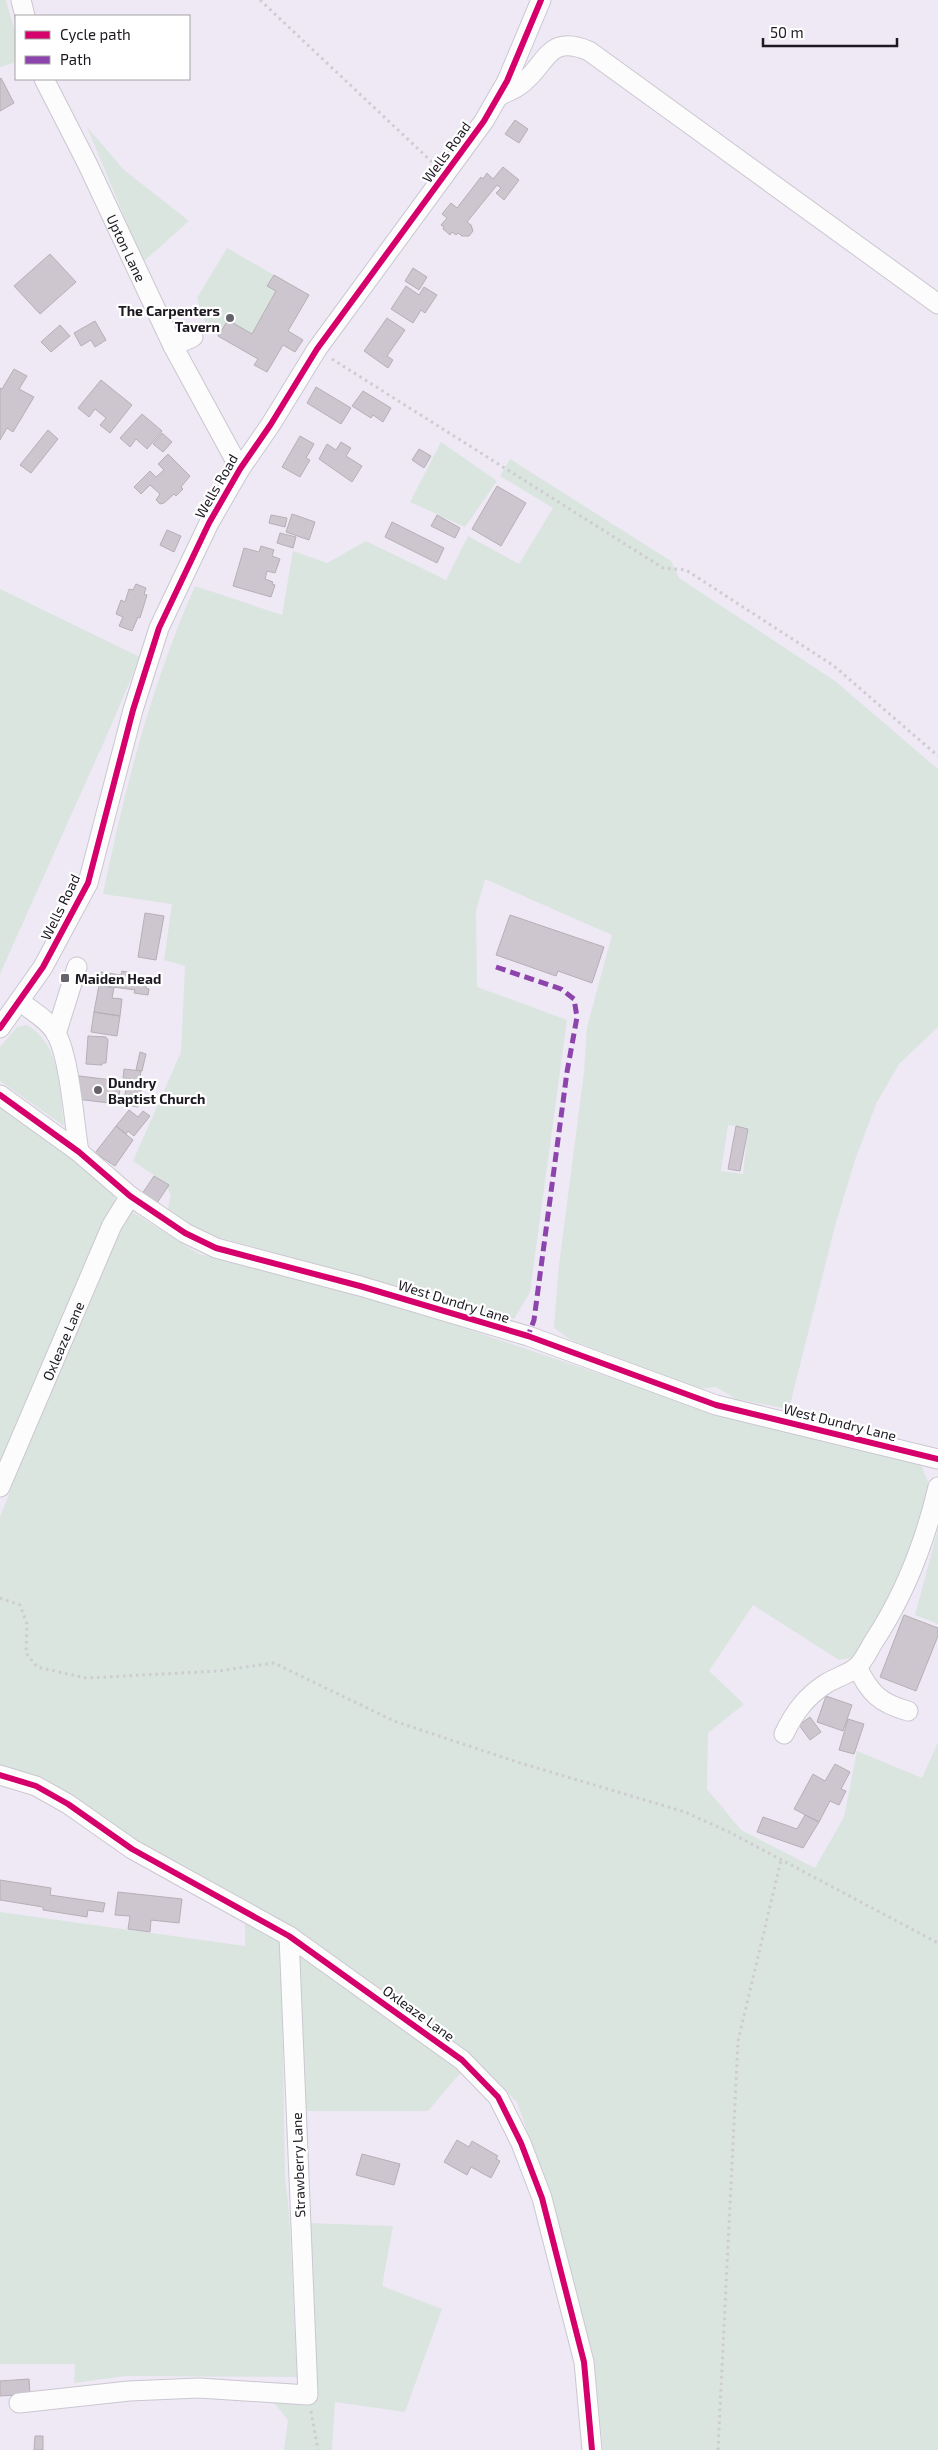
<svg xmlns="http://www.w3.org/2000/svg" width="938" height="2450" viewBox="0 0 938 2450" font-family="'Exo 2',sans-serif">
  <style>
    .green { fill: #dae5e0; fill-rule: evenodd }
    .building { fill: #cec6ce; stroke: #b5afb6 }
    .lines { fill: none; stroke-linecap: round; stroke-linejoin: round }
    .minor-casing { stroke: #cbc7d0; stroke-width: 21 }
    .path { stroke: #ceccd0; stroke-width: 3; stroke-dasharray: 2.5 4; stroke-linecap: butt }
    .minor { stroke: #fcfcfd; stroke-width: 19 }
    .quiet { stroke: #8e44ad; stroke-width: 5; stroke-dasharray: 10 5; stroke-linecap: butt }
    .cycleway-casing { stroke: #fff; stroke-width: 9 }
    .cycleway { stroke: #d6006c; stroke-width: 6 }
    .poi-dot { fill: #66626b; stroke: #fff; stroke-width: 2 }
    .labels { text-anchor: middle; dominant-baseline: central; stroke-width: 4.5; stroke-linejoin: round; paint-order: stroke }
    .street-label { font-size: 14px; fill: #1d1921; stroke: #fff }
    .poi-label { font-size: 14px; font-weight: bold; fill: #1d1921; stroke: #fff; text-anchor: start }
  </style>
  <rect width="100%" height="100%" fill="#eee9f4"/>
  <path class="green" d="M0,0H6L16,36V62L0,67Z
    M87,127L124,170L189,221L143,262Z
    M227,248L274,275L267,286L276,291L252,334L228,320L218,336C204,324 202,317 197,298Z
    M441,442L497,481L465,527L410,502Z
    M510,459L671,561L679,578L835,681L938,769V1027L899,1064L876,1104L855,1160L835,1226L789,1409L736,1399L716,1387L699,1389L571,1340L554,1328L559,1265L584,1072L587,1027L612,935L485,879L476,911L477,987L567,1020L530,1292L514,1319L210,1235L167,1213L171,1195L164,1182L133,1161L181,1052L185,966L164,960L172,904L103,894C125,787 151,686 195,586L282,615L293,551L327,563L366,541L446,580L468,536L519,564L553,508L500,476ZM728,1125L748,1128L743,1174L721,1171Z
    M0,589L140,657L111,726L0,974Z
    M27,1025C61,1044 60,1092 64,1126L0,1081V1047L17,1027Z
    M0,1104L19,1114L114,1192L115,1204L0,1465Z
    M131,1211L199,1254L296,1276L429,1316L721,1415L907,1459L921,1465L928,1482L926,1514L888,1605L853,1658L839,1660L753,1605L709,1671L744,1704L708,1733L707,1789L741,1830L815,1868L844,1817L857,1751L922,1778L938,1742V2450H603L594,2359L548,2193L517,2102L482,2066L463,2051L295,1930L140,1842L79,1803L0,1769V1517L61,1362L110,1247Z
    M938,1529V1624L915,1615Z
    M0,1912L245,1946V1918L281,1939L285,2176L289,2213L297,2377L126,2376L74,2383L75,2364H0Z
    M295,1949L462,2071L428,2111H305Z
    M308,2223L393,2226L382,2286L442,2309L405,2412L335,2402L332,2450H284L288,2420L270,2398L311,2401Z"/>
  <path class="building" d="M1,78L14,103L0,111V79Z
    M515,120L528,129L519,143L505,134Z
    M503,167L519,180L504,200L496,193L501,188L497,185L467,222L471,225L473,231L469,236H462L458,233L456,235L452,232L450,235L443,229L444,227L441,225L447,218L442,214L451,203L457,208L481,177L483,179L487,173L493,179Z
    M50,254L76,282L40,314L14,286Z
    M413,268L427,277L419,290L405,281Z
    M274,275L309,295L288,331L303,340L295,352L283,345L267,372L254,365L258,359L218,336L228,320L252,334L276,291L267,286Z
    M406,286L419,295L424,287L437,295L425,313L421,310L413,323L391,309Z
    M387,318L405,330L387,356L393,360L388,368L364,351Z
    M95,321L106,340L95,347L91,340L81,346L74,333Z
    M60,325L70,336L51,352L41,342Z
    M14,369L27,376L19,389L34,397L13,432L7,428L0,440V388L2,389Z
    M101,380L132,405L110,433L100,425L106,418L95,409L89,417L78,408Z
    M316,387L351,408L341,424L307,403Z
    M363,391L391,408L383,422L373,415L371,418L352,406Z
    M142,414L162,431L147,449L136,439L130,447L120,438Z
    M48,430L58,439L31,473L20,465Z
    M162,433L172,442L163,452L153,444Z
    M300,436L314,444L306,458L310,460L300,477L282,467Z
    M341,442L351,448L346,456L362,466L352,482L319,459L327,444L336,450Z
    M419,449L431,456L424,468L412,460Z
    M168,454L190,476L181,487L183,489L176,496L174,494L164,503L160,504L156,500L160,494L150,485L141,494L134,487L150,471L156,477L164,470L158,464Z
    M497,486L526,503L501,546L472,529Z
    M292,514L315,522L309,540L286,532Z
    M271,515L287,518L285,527L269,523Z
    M437,515L460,528L455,538L431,526Z
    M392,522L444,548L437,563L385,537Z
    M167,530L181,536L174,552L160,545Z
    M280,533L296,537L293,548L277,543Z
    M261,546L274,550L272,556L280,559L275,573L267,571L265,579L273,582L272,584L275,585L271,597L233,586L244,548L259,552Z
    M136,584L146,588L144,594L147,595L140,618L138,617L132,631L119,626L123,617L116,614L121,600L125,602L129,589L133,590Z
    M145,913L164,916L156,960L138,957Z
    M510,915L604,947L592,983L558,971L556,976L496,955Z
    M122,971L132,973L131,977L147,979L146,988L149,989L148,995L134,993L135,990L99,985L101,972L121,975Z
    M99,985L114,988L112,998L122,999L120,1016L94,1012Z
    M94,1012L120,1016L117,1036L91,1032Z
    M88,1036L106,1037L108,1040L106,1063H102V1065L86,1064Z
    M140,1052L146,1054L142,1071L136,1070Z
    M124,1069L141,1071L140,1077H143V1081L123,1078Z
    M79,1076L121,1081L118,1104L76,1099Z
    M128,1079L143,1081L138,1107L123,1104Z
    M129,1110L138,1117L143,1111L150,1116L134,1136L128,1131L126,1134L116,1126Z
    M116,1126L133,1140L115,1166L95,1153Z
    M736,1126L748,1129L740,1171L728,1169Z
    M154,1176L169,1185L157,1203L142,1194Z
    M904,1615L938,1628V1636L916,1691L880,1677Z
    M826,1696L852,1705L843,1731L817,1722Z
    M810,1717L821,1732L810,1740L799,1725Z
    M848,1719L864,1724L854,1754L839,1750Z
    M835,1764L850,1772L841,1789L846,1791L839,1805L830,1801L819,1822L794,1809L813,1774L825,1781Z
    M805,1815L819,1822L803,1848L757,1832L763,1817L797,1829Z
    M0,1880L51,1888L50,1895L105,1903L103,1912L88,1910L87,1917L43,1910V1907L0,1900Z
    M118,1892L182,1899L179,1923L151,1920L150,1932L128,1929L130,1916L115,1915Z
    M457,2140L469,2147L472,2141L498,2156L496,2159L500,2161L491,2178L471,2167L467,2175L444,2162Z
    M362,2154L400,2164L394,2185L356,2175Z
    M29,2379L30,2394L0,2396V2381Z
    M35,2436H43V2450H34Z"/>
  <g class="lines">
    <defs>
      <g id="minor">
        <path d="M21,0L25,16"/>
        <path id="s1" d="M44,79L87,163L173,346L240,469"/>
        <path d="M499,96C506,92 514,90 520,85C548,65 546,33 589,51L938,304"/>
        <path d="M173,346L193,337"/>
        <path d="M19,1001C31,1010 50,1021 57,1035C70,1061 74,1122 79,1152"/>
        <path d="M0,1028L43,967L88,883L133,710L159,628L209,523L240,469L271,424L317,349L484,121L507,81L541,0"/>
        <path d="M56,1034L77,967"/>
        <path d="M0,1095L79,1152L130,1196L185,1233L216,1248L360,1286L528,1336L716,1405L938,1459"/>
        <path id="s2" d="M0,1487L112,1225L130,1196"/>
        <path d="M857,1667C870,1693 879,1703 908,1711"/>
        <path d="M784,1734C794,1713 806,1696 827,1683C837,1677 849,1674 857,1667C864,1661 869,1649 874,1641C905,1594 925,1542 938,1487"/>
        <path d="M0,1775L36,1786L68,1804L132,1849L289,1936L462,2060L498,2097L521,2143L542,2198L584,2362L592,2450"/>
        <path d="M19,2403L129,2391L199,2388L308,2395L289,1936"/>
      </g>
    </defs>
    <use href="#minor" class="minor-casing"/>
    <path class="path" d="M260,0L432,162
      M332,359L663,568L686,570L834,666L938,756
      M0,1598L20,1605L27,1624L26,1653L37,1667L86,1678L218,1671L274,1663L394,1721L517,1762L685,1812L729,1832L938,1943
      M311,2411L318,2450
      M718,2450L738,2041L781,1860"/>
    <use href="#minor" class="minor"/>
    <path class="quiet" d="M496,967L561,989L574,999L577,1017L567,1072L534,1320L528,1336"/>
    <defs>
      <path id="cycleway" d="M0,1028L43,967L88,883L133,710L159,628L209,523L240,469L271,424L317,349L484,121L507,81L541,0
        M0,1095L79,1152L130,1196L185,1233L216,1248L360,1286L528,1336L716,1405L938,1459
        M0,1775L36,1786L68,1804L132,1849L289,1936L462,2060L498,2097L521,2143L542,2198L584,2362L592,2450"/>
    </defs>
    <use href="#cycleway" class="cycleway-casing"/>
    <use href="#cycleway" class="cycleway"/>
  </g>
  <g class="poi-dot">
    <circle cx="230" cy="318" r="5"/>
    <rect x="60" y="973" width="10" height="10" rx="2.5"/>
    <circle cx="98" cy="1090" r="5"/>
  </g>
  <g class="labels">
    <g class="street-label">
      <text transform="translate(446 152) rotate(-54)">Wells Road</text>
      <text stroke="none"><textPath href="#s1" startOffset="188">Upton Lane</textPath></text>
      <text transform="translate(216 486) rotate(-60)">Wells Road</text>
      <text transform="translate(60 907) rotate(-64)">Wells Road</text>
      <text transform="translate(454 1301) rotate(17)">West Dundry Lane</text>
      <text stroke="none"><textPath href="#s2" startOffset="159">Oxleaze Lane</textPath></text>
      <text transform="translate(840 1422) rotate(14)">West Dundry Lane</text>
      <text transform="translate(419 2013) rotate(36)">Oxleaze Lane</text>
      <text transform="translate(298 2165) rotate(-92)">Strawberry Lane</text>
    </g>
    <g class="poi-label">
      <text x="220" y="310" text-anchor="end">The Carpenters<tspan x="220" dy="16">Tavern</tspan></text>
      <text x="75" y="978">Maiden Head</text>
      <text x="108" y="1082">Dundry<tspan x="108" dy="16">Baptist Church</tspan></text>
    </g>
  </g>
  <rect x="15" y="15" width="175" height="65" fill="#ffffff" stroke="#a5a3a6"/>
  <rect x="25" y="31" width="25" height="8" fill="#d6006c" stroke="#a5a3a6"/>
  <text x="60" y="40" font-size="15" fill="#1d1921">Cycle path</text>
  <rect x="25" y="56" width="25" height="8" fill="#8e44ad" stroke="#a5a3a6"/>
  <text x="60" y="65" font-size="15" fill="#1d1921">Path</text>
  <path d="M763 38v8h134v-8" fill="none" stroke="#1d1921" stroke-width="2.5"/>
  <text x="770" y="38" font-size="15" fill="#1d1921" stroke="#ffffff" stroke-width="4" paint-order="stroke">50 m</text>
</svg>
